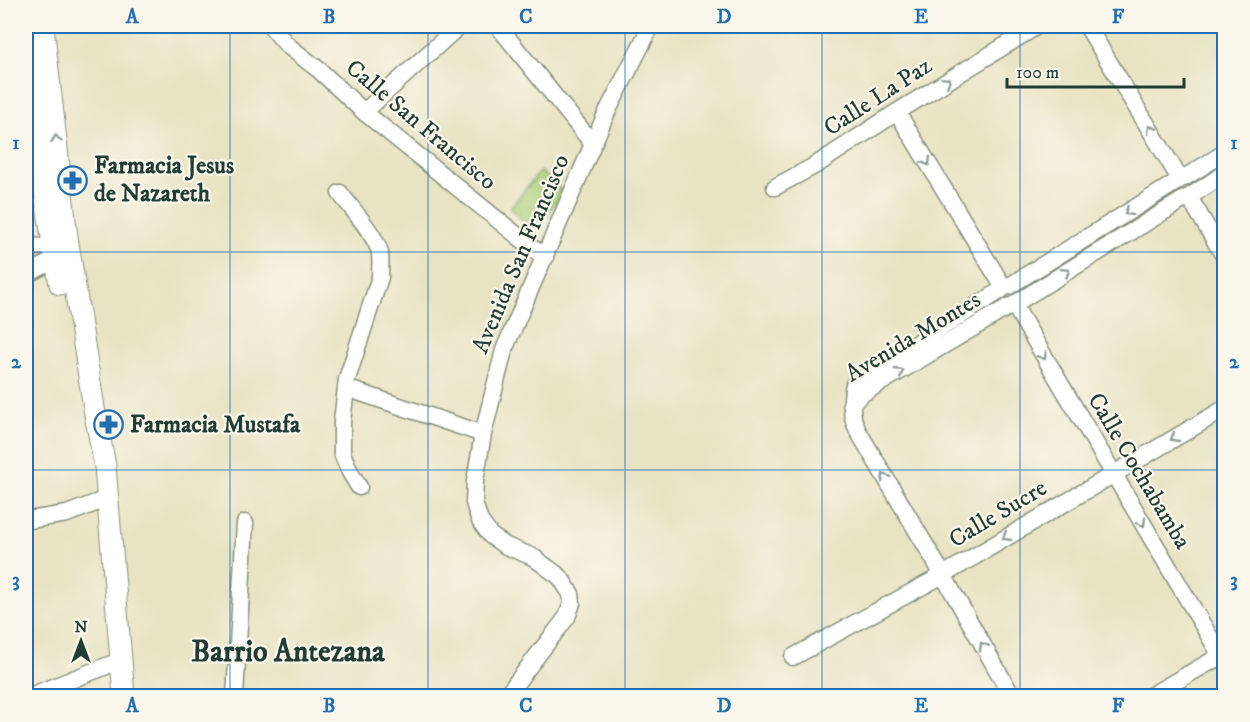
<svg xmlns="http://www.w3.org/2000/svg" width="1250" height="722" viewBox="0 0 1250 722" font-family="'IM FELL DW Pica',serif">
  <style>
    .built { fill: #f4cfdd }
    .green { fill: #a9cb74; stroke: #648454; stroke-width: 1.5 }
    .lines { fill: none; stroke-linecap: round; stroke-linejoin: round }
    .minor-casing { stroke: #84907b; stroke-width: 19 }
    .major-casing { stroke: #84907b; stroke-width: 23 }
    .minor { stroke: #fff; stroke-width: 16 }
    .major { stroke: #fff; stroke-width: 21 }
    .oneway { stroke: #8f9e9a }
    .grid { fill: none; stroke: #1f6fb2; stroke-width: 1.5; stroke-opacity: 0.55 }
    .labels { text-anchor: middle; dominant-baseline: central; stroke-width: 4.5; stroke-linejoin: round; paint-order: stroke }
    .street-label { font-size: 24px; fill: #1f3d34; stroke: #fbf7ec }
    .poi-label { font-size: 24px; font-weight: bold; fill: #1f3d34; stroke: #fbf7ec; text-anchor: start }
    .district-label { font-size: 30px; font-weight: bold; fill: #1f3d34; stroke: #fbf7ec }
    .neatline { fill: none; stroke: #1f6fb2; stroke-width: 2 }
    .grid-label { font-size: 20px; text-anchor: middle; font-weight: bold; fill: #1f6fb2 }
  </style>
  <rect width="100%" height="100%" fill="#fbf7ec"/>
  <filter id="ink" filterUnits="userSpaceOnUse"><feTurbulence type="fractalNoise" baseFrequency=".0167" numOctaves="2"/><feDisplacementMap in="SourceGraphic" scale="12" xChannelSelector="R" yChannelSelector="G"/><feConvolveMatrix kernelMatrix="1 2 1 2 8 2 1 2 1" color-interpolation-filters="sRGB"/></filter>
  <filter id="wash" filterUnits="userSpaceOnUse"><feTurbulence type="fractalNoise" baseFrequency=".008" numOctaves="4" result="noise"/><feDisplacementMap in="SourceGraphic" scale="24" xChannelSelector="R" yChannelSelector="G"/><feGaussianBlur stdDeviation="1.35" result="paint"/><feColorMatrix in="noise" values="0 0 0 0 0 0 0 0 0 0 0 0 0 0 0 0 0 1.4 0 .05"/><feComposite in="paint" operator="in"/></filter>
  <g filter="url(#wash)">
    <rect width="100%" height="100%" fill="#e8e3c2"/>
    <path class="built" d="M26,98L40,237H26Z"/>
    <path class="green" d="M540,171L564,193L533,230L510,208Z"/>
  </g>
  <g filter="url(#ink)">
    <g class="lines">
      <defs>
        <path id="minor" d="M271,26L287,45L319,70L364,112L545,258
          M498,26L593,144
          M1087,26L1180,179
          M364,112L459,26
          M897,112L1004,288
          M1184,178L1224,153
          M775,187L816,165L897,112L1037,26
          M340,193C351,208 376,235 380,253C381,261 380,269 380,277L347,379L342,422V453L350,472L359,487
          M1192,195L1224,174
          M1189,197L1224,256
          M26,247L65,246
          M26,275L56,259L66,258
          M1009,286L1178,181
          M1000,291L867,374L854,384C851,401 850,415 858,431L943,575L1012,696
          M1016,303L1186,198
          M1014,305L1224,661
          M346,388L483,434
          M851,404L863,393L1010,306
          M26,519L29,520L67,514L98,502
          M793,657L943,575L1224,409
          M30,696L114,663
          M235,696L245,523
          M506,696L567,617L572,603L571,594L560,577L533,557L506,546L491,536L480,521L474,503L475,481L483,434L504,350L606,114L651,26
          M1150,696L1224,654"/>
        <path id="major" d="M43,26L67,237L95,414L105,466L124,696
          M26,44C34,124 46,204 60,284"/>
      </defs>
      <use href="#minor" class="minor-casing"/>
      <use href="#major" class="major-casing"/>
      <use href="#minor" class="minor"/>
      <use href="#major" class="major"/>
    </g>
    <defs><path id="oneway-chevron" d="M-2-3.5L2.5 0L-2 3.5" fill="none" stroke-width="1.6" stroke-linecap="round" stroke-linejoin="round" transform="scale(1.5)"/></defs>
    <g class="oneway">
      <use href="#oneway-chevron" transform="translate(947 81) rotate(-32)"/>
      <use href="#oneway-chevron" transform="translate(1151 129) rotate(-121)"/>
      <use href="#oneway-chevron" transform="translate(56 139) rotate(-97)"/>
      <use href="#oneway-chevron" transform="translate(927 162) rotate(59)"/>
      <use href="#oneway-chevron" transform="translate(1128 212) rotate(148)"/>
      <use href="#oneway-chevron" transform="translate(1066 272) rotate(-32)"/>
      <use href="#oneway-chevron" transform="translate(1043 356) rotate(59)"/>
      <use href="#oneway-chevron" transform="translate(900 372) rotate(-31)"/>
      <use href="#oneway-chevron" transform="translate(1174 438) rotate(150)"/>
      <use href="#oneway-chevron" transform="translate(885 477) rotate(-121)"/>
      <use href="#oneway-chevron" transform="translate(1142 523) rotate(59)"/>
      <use href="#oneway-chevron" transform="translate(1006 537) rotate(149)"/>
      <use href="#oneway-chevron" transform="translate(983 646) rotate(-120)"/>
    </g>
  </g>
  <path class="grid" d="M230,26V696M428,26V696M625,26V696M822,26V696M1020,26V696M26,252H1224M26,470H1224"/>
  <defs>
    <symbol id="pharmacy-ring" viewBox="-11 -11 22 22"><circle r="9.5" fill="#fbf7ec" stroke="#1f6fb2" stroke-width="1.5"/><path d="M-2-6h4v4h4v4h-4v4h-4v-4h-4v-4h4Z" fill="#1f6fb2"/></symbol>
  </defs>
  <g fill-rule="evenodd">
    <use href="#pharmacy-ring" x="56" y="164" width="33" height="33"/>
    <use href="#pharmacy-ring" x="92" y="408" width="33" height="33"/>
  </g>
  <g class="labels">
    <g class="street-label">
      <text transform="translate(878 97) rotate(-33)">Calle La Paz</text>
      <text transform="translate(421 125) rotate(40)">Calle San Francisco</text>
      <text transform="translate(521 254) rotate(-67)">Avenida San Francisco</text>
      <text transform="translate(913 337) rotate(-31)">Avenida Montes</text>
      <text transform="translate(1139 471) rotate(59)">Calle Cochabamba</text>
      <text transform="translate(998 514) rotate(-31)">Calle Sucre</text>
    </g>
    <g class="poi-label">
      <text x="94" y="166">Farmacia Jesus<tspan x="94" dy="28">de Nazareth</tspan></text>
      <text x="130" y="425">Farmacia Mustafa</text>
    </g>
    <g class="district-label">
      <text x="288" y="652">Barrio Antezana</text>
    </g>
  </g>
  <rect width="1250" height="722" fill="none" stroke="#fbf7ec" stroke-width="66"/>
  <g transform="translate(81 641)" stroke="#fbf7ec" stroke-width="4.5" paint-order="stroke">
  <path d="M0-4.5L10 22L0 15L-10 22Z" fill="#1f3d34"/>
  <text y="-9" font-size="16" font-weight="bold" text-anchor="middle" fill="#1f3d34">N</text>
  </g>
  <path d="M1007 78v9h177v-9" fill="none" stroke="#1f3d34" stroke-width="3"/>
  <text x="1016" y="78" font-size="18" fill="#1f3d34" stroke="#fbf7ec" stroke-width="4.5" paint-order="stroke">100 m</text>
  <rect x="33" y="33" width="1184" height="656" class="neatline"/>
  <g class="grid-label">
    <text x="132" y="23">A</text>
    <text x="329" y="23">B</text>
    <text x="526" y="23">C</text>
    <text x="724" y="23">D</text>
    <text x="921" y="23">E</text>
    <text x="1118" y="23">F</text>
    <text x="16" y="149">1</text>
    <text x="1234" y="149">1</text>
    <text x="16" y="368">2</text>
    <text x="1234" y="368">2</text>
    <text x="16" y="586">3</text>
    <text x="1234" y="586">3</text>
    <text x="132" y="712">A</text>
    <text x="329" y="712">B</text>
    <text x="526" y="712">C</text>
    <text x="724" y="712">D</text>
    <text x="921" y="712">E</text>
    <text x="1118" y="712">F</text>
  </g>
</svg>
